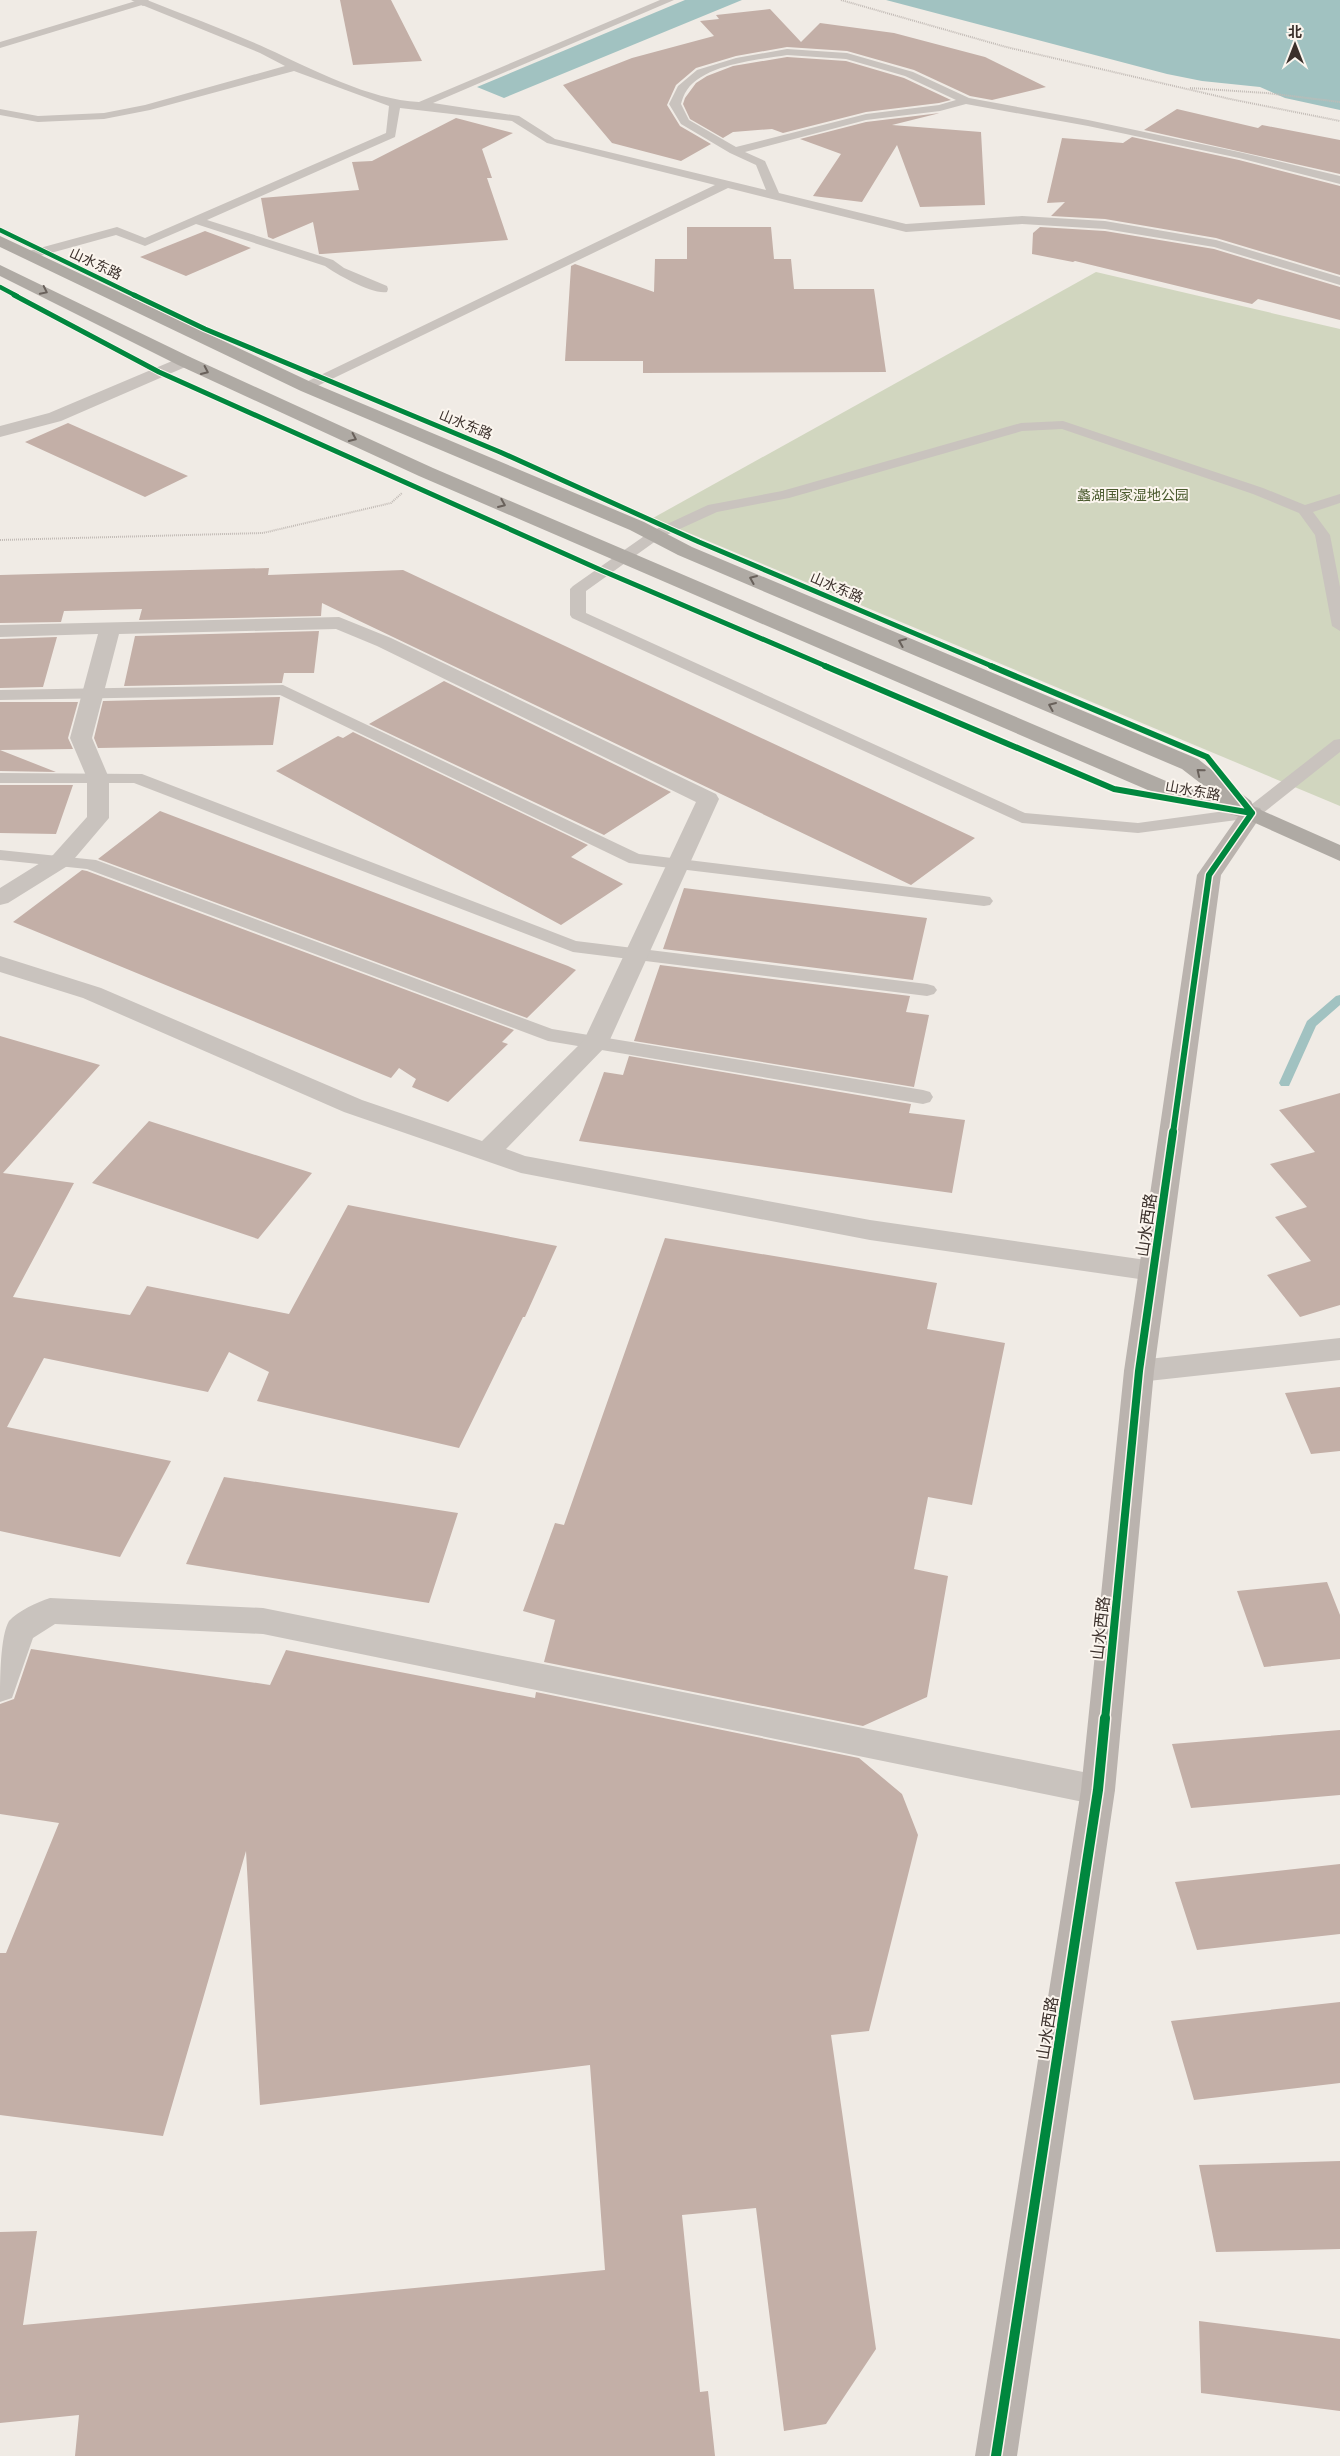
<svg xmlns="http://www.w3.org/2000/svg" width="1340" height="2456" viewBox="0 0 1340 2456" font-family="'Noto Sans','Noto Sans SC',sans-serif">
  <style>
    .green { fill: #d1d6bf }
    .water { fill: #a1c2c1 }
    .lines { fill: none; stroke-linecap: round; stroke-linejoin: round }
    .stream { fill: #a1c2c1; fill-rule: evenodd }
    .building { fill: #c3afa7 }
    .path { stroke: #c2bbb6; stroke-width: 2; stroke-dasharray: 1 1; stroke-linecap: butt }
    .lane { fill: #c9c3be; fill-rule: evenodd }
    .street { fill: #c9c3be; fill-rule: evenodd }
    .secondary { fill: #bab3ae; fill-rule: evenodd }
    .highway { fill: #afaaa4; fill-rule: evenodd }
    .cycleway-far4-casing { stroke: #fbf5ee; stroke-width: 6 }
    .cycleway-far3-casing { stroke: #fbf5ee; stroke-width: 7 }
    .cycleway-far2-casing { stroke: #fbf5ee; stroke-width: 9 }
    .cycleway-far1-casing { stroke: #fbf5ee; stroke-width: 11 }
    .cycleway-casing { stroke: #fbf5ee; stroke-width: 13 }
    .cycleway-far4 { stroke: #00873e; stroke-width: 4.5 }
    .cycleway-far3 { stroke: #00873e; stroke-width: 5 }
    .cycleway-far2 { stroke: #00873e; stroke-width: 6 }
    .cycleway-far1 { stroke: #00873e; stroke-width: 8 }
    .cycleway { stroke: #00873e; stroke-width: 10 }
    .oneway { stroke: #69615b }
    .labels { text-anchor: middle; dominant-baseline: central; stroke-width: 4; stroke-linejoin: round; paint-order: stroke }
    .far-street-label { font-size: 14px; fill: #3b302b; stroke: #fbf5ee }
    .far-park-label { font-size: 14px; fill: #4a5a2e; stroke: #fbf5ee }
    .street-label { font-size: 16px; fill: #3b302b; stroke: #fbf5ee }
  </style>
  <rect width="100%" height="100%" fill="#f0ebe5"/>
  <path class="green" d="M1096,272L1340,329V806L653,518Z"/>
  <path class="water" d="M685,0H742L504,98L477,87Z
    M886,0H1340V110L1285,98L1260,87L1202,81L1167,74Z"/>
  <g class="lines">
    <path class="stream" d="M1340,995V1005L1316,1026L1289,1086H1281L1279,1083L1307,1021L1336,996Z"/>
  </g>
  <path class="building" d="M340,0H391L422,61L353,65Z
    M770,9L801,42L820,23L894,33L985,57L1046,87L992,100L970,96L914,70L847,51L787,47L736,56L696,68L676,85L667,105L680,126L711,144L681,161L612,143L563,85L632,58L714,36L700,21L719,19L716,15Z
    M787,57L846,61L904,78L951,100L939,103L866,112L783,133L772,129L733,132L723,138L690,119L683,104L685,98L696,83L707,76L733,66Z
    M968,106L892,125L981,132L985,205L920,207L897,145L862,202L813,196L841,154L800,139L866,122L940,113Z
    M1177,109L1258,128L1262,125L1340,140V174L1144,130Z
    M456,118L513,133L482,149L492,178H487L508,240L322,254H319L313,222L273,239L268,237L261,198L359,190L352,162L372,161Z
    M1132,137L1239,160L1340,186V275L1216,238L1105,219L1051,216L1065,202L1047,203L1062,138L1123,143Z
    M687,227H771L774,259H791L794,289H874L886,372L643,373V361H565L571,266L575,264L654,292L655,259H687Z
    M1040,227L1105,231L1214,249L1340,287V320L1258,299L1252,304L1075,261L1073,262L1032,254L1033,233Z
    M205,231L251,248L186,276L140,257Z
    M68,423L188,476L145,497L25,442Z
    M269,568L268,575L403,570L975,838L911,885L322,603L321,616L139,620L142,609L64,611L61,622L0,623V575Z
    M319,631L314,673H284L282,683L124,686L135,636Z
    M57,637L43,687L0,688V639Z
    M444,681L671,792L604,835L369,724Z
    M280,697L273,745L98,748L94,738L103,701Z
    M0,702H78L68,738L73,749L0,750Z
    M353,732L588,845L571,857L623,884L561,925L276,771L338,736L343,738Z
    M0,750L56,772L0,771Z
    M0,785H73L56,834L0,833Z
    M160,811L568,966L576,970L527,1018L98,859Z
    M82,870L87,871L514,1030L502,1042L508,1044L448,1102L412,1087L416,1079L399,1068L391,1078L13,922Z
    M684,888L927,918L913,980L663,949Z
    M660,965L910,996L906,1012L929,1015L914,1087L634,1041Z
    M0,1036L100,1065L3,1173L74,1183L13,1297L130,1315L147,1286L289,1314L348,1205L557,1246L525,1317H523L459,1448L257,1401L269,1372L229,1352L208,1392L44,1358L7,1427L171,1461L120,1557L0,1531Z
    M629,1056L911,1104L909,1113L965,1120L952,1193L579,1141L604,1072L623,1075Z
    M1340,1093V1305L1300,1317L1267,1275L1311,1261L1275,1217L1307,1207L1270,1164L1315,1152L1279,1110Z
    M149,1121L312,1173L258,1239L92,1183Z
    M665,1238L937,1283L927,1329L1005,1343L972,1505L928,1497L914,1569L948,1576L927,1697L863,1726L544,1662L555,1620L523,1611L555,1523L564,1525Z
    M1340,1387V1451L1311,1454L1285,1393Z
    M224,1477L458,1513L429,1603L186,1564Z
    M1327,1582L1340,1615V1659L1264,1667L1237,1591Z
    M31,1649L270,1685L286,1650L535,1698L536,1692L859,1758L902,1794L918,1835L869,2031L831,2035L876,2349L826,2424L784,2431L756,2208L682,2215L700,2392L708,2391L715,2456H75L79,2415L0,2423V2232L37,2231L23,2325L605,2270L590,2065L260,2105L246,1851L163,2136L0,2115V1953H6L59,1823L0,1814V1704L14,1699Z
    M1340,1730V1795L1191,1808L1172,1744Z
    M1340,1864V1934L1197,1950L1175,1882Z
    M1340,2002V2083L1194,2100L1171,2021Z
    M1340,2161V2249L1216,2252L1199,2165Z
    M1199,2321L1340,2339V2411L1201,2393Z"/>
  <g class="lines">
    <path class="path" d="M841,0L1006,47L1230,99L1340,121
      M1190,88L1266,93L1340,102
      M0,540L263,533L391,503L402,493"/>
    <path class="lane" d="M139,0H147C187,16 229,31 268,49C312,69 370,100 419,102L660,0H674L433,103L519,116L555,139L766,190L756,165L730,153L681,124L669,104L678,86L697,70L736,58L787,49L847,53L913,72L969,98L1088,120L1239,152L1340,176V184L1239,158L1088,126L966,104L940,111L866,120L745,152L765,161L779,193L906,224L1022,216L1105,221L1216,240L1340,277V285L1214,247L1105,229L1022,224L906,232L728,188L307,391L302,390L300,387L302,384L715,185L547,143L512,121L400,108L395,137L207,220L333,260L344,268L387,286L388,289L387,292C373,295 336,274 325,266L196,224L145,246L116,235L29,259L25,258L23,255L25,252L117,227L145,238L386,133L389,106L294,71L150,110L104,119L38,122L0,115V109L38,116L104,113L145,105L285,66L260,53L142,5L0,48V42ZM787,55L846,59L905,76L956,100L939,105L866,114L736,147L689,120L681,104C682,100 684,94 687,90C705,64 758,60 787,55Z
      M1063,421L1263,488L1305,505L1340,494V503L1313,512L1330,535L1340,587V631L1332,626L1315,535L1299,513L1253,494L1062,429L1022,431L789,498L717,512L660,538L586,591V613L1025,813L1138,823L1247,808L1334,740L1340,739V752L1258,817L1252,818L1138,833L1022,823L572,618L570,615V589L573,586L650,532L708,505L782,491L1021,423Z
      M283,685L639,854L984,896L990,897L993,901L990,905L984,906L629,863L280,695L0,700V690Z
      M0,773L142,774L576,941L927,984L934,986L937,990L934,994L927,996L573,952L134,783H0Z
      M0,850L96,860L552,1029L923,1090L930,1092L933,1097L930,1102L923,1104L548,1041L87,869L0,860Z"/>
    <path class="street" d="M131,0H148L150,2L143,6Z
      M184,356L190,357L193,361L190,365L61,421L0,437V426L49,413Z
      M339,617L391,638L716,794L719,799L608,1044L506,1149L525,1156L870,1220L1153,1261L1163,1264L1167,1271L1163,1278L1153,1281L870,1240L521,1173L344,1112L83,998L0,972V956L101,988L362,1100L482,1141L584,1040L696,802L377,646L336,629L119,634L92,738L109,778V818L69,865L8,903L0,905V888L53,855L87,817V778L70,738L98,634L0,637V625Z
      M1340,1338V1360L1139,1382L1129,1379L1124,1371L1129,1363L1139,1360Z
      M50,1598L263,1608L1098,1775L1110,1780L1115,1790L1110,1800L1098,1805L263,1634L55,1624L33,1638L12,1698L0,1702C0,1681 0,1636 9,1621C18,1611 37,1602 50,1598Z"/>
    <path class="secondary" d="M1252,806L1260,808L1263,813L1221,875L1154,1371L1115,1790L1017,2456H975L1081,1790L1124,1371L1197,875L1244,808Z"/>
    <path class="highway" d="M0,236L313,383L644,522L692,547L1198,759L1251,801L1254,807L1340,845V861L1244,818L1157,794L419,476L178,365L0,276V265L190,357L433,468L1173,784L1217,796L1182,769L678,555L630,530L301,391L0,247Z"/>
    <defs>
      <path id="cycleway-far4" d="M0,230L136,296
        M0,287L17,296"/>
      <path id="cycleway-far3" d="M14,295L159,372L603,571L828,667
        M134,295L205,329L500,452L699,542L994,667"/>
      <path id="cycleway-far2" d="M825,666L1114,789L1252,813
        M991,666L1207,757L1252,813
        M1173,1133L1209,875L1252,813"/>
      <path id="cycleway-far1" d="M1105,1720L1139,1371L1173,1132"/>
      <path id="cycleway" d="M996,2456L1098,1790L1105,1718"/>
    </defs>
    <use href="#cycleway-far4" class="cycleway-far4-casing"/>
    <use href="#cycleway-far3" class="cycleway-far3-casing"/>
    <use href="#cycleway-far2" class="cycleway-far2-casing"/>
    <use href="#cycleway-far1" class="cycleway-far1-casing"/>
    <use href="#cycleway" class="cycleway-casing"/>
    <use href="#cycleway-far4" class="cycleway-far4"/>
    <use href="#cycleway-far3" class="cycleway-far3"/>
    <use href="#cycleway-far2" class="cycleway-far2"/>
    <use href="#cycleway-far1" class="cycleway-far1"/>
    <use href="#cycleway" class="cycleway"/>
  </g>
  <defs><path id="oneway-chevron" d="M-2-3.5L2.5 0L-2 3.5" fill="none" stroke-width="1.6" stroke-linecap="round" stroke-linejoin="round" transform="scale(1.25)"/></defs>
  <g class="oneway">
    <use href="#oneway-chevron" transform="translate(44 291) rotate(26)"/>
    <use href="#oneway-chevron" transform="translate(205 371) rotate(25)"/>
    <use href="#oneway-chevron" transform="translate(353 438) rotate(25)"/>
    <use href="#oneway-chevron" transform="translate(502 504) rotate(23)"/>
    <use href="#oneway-chevron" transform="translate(753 579) rotate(-157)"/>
    <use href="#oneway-chevron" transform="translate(902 642) rotate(-157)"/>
    <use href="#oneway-chevron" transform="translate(1052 706) rotate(-157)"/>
    <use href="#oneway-chevron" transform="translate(1200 772) rotate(-141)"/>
  </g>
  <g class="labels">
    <g class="far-street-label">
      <text transform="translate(96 263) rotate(25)">山水东路</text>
      <text transform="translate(466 424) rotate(22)">山水东路</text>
      <text transform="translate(837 587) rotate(23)">山水东路</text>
      <text transform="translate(1193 790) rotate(10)">山水东路</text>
    </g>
    <g class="far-park-label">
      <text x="1133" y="494">蠡湖国家湿地公园</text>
    </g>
    <g class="street-label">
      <text transform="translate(1146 1225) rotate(-82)">山水西路</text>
      <text transform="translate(1100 1628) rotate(-84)">山水西路</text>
      <text transform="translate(1047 2028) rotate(-81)">山水西路</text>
    </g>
  </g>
  <g transform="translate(1295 45)" stroke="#fbf5ee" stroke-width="4" paint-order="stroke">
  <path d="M0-4L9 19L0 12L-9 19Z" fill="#3b302b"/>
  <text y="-8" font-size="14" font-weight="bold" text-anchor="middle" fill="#3b302b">北</text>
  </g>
</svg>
